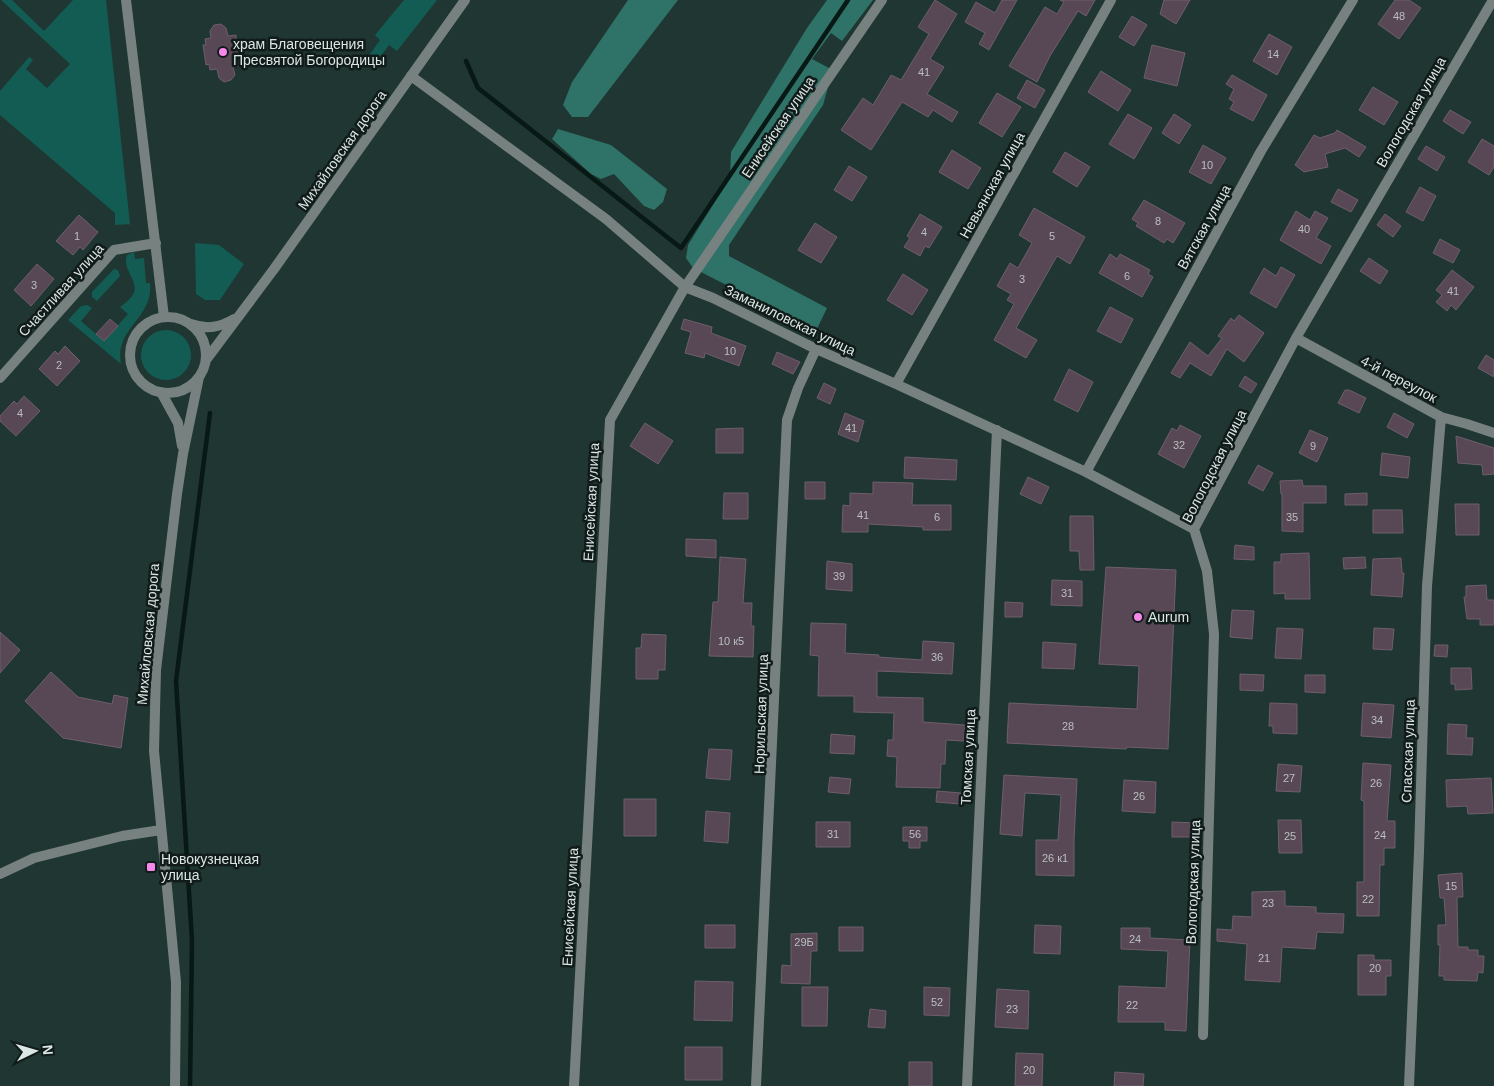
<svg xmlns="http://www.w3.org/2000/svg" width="1494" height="1086" viewBox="0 0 1494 1086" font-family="Arial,sans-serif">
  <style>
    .green { fill: #135c53 }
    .forest { fill: #2f7268 }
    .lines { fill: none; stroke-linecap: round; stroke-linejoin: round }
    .stream { stroke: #071815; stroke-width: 4.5 }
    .building { fill: #584855; stroke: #6f5e6c }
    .minor { stroke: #778280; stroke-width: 10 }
    .tertiary { stroke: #778280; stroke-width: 10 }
    .poi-dot { fill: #f788eb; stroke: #111b19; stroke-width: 2 }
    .labels { text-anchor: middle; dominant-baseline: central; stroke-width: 5; stroke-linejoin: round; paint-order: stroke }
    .number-label { font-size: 11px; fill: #babfc0 }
    .poi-label { font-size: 14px; fill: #dae7e4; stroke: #111b19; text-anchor: start }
    .street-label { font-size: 14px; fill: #dae7e4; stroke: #111b19 }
  </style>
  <rect width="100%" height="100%" fill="#1f3632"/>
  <path class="green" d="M1,0H12L44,31L73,0H106L132,243L130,224L115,225V213L0,115V91L29,57L33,60L26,69L47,88L70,64Z
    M404,0H437L397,51L389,45L378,60L370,54L380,40L375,35Z
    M195,243L219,245L244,264L220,300H205L196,294Z
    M134,252L135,259L144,258L146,283H150C154,319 114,327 121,364L68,320L81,306L87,305L92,308L81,321L104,341L128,314L120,307C124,304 129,300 132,296C142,283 121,270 127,255Z
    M114,269L118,270L120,276L97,301L92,297V292Z
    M141 355a25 25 0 1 1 50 0a25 25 0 1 1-50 0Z"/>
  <path class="forest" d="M628,0H678L588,117H572L563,105L572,82Z
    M827,0H873L842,41L831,33L812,59L831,69V77L823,105L729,245V256L827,308L816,331L693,268L686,258L688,245L730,177L731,152L807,28Z
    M558,129L611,145L667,189L663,202L654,210L644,206L614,174L601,179L591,174L552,139Z"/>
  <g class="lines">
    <path class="stream" d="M466,61L478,88L681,248L848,0
      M190,1086L192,941L176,681L210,413"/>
  </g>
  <path class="building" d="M935,0L957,14L930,59L944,67L927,94L958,112L952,122L933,110L928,117L902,102L871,150L841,130L863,98L873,105L891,75L901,80L929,34L918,27Z
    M1002,0H1017L989,50L979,44L985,33L965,22L976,2L995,13Z
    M1060,0H1095L1086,16L1078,11L1050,56L1037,82L1009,66L1045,7L1057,14L1064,2Z
    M1164,0H1190L1176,24L1160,14Z
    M1395,0H1409L1421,8L1399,39L1378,24Z
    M1132,16L1147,25L1134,46L1119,37Z
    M221,24L226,28L228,36L236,35V40H240L243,59L239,60L240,66L233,67L235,75L231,80L224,82L219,78L217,69L210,70L209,64L206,65L203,45H206L205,39L211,38L210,31L214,25Z
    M1269,34L1292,47L1277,75L1253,61Z
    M1152,45L1185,53L1177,86L1144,78Z
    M1101,71L1131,90L1118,111L1088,92Z
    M1232,75L1267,95L1253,121L1230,109L1234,102L1229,99L1234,89L1226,84Z
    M1027,80L1045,90L1035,108L1017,98Z
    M1373,87L1398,102L1384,125L1359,110Z
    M997,93L1021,107L1002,137L979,123Z
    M1450,110L1471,122L1463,134L1443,121Z
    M1128,114L1152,128L1134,159L1109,144Z
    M1174,114L1191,125L1179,144L1162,133Z
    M1337,130L1366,147L1359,157L1345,148L1325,154L1328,167L1304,172L1295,165L1314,135L1320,138L1335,133Z
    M1482,139L1494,146V167L1489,175L1468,162Z
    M1203,145L1226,158L1211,184L1189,172Z
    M1426,146L1445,157L1437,171L1418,159Z
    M952,150L981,168L968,189L939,172Z
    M1065,152L1090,167L1077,187L1053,172Z
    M849,166L867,177L852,201L834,190Z
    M1420,187L1436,196L1423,221L1406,212Z
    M1338,189L1358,200L1351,212L1331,202Z
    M1144,200L1185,223L1173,243L1167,239L1164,243L1136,226L1138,223L1132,219Z
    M1034,208L1085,237L1070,264L1057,256L1016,328L1037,340L1026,358L994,340L1014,304L1007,300L1011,294L997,286L1010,263L1018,268L1032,243L1019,235Z
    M1296,211L1310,220L1315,211L1328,218L1316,238L1331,246L1321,264L1280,240Z
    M920,214L942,227L929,248L925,246L920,256L904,247L910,238L907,236Z
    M1385,214L1401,226L1393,237L1377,225Z
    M79,215L98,232L83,250L80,247L73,255L56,241Z
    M815,223L837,237L821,263L798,250Z
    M1440,239L1460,250L1453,263L1433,253Z
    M1110,254L1117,259L1120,254L1150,270L1148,274L1153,277L1142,297L1099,273Z
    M1369,258L1388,271L1380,284L1360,271Z
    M37,264L54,279L31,306L14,290Z
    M1281,267L1295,275L1276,308L1250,293L1264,268L1276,276Z
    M1452,270L1474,287L1456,310L1451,305L1447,311L1436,302L1442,295L1436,290Z
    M903,274L928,290L912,315L887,300Z
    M1110,307L1133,319L1121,343L1097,331Z
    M1239,315L1264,333L1244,362L1227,349L1211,376L1190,363L1180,378L1171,373L1190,342L1208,356L1222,338L1218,336L1231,318L1234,321Z
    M110,319L118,326L104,341L96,334Z
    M684,319L712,327L711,333L746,346L739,366L705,353L704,358L685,353L691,332L681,329Z
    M65,346L80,361L57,386L39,369L55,351L58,354Z
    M777,352L800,362L793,374L772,364Z
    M1486,355L1494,360V377L1478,368Z
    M1069,369L1093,382L1078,412L1054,400Z
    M1245,376L1257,384L1251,393L1239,386Z
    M824,383L836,389L830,404L817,398Z
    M1345,390H1349L1366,398L1359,413L1338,403Z
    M24,396L40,411L16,436L0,421V416L14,401L17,404Z
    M845,413L864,421L858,442L838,434Z
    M1394,413L1414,424L1407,438L1387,427Z
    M645,423L673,441L658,464L630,446Z
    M1180,425L1201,436L1184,468L1158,454L1172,428L1177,431Z
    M743,428V453H716V429Z
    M1310,430L1328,438L1317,462L1299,453Z
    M1456,436L1494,448V474L1483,475L1482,465L1458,463Z
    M1382,453L1410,457L1408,478L1380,475Z
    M905,457L957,460L956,480L904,478Z
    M1258,465L1273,473L1263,491L1248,483Z
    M1028,477L1049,487L1041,504L1020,494Z
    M1302,480L1303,486H1326V503H1303V532L1282,531V494H1281L1280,481Z
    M805,482H825V499H805Z
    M873,482L913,483L912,505H951V530H923V527L868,524V532H842L843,505L850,506V493L873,494Z
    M724,493H748V519H723Z
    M1367,493V505H1345V494Z
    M1455,504H1479V535H1456Z
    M1373,510H1402L1403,533H1373Z
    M1070,516H1093L1094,570H1080L1079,551H1070Z
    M686,539L716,540V558L686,556Z
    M1235,545L1254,547V560L1234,559Z
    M1309,553L1310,599H1285V593L1274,594V562H1281V554Z
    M720,557L746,559L743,603H752L751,626H754L753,657L709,656L713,602H718Z
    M1365,557L1366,568L1344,569L1343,558Z
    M1401,558L1402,573H1404L1402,597L1371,595L1373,559Z
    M827,561L852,564V591L826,589Z
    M1106,567L1176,570L1168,749L1127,747L1126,749L1007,743L1009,703L1137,709L1139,666L1099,664Z
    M1052,580L1082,581V606L1051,605Z
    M1486,585L1487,600H1494V625H1480V619H1467L1464,597H1466V586Z
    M1005,602L1023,603L1022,617H1005Z
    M1232,610L1254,611L1252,639L1230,637Z
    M811,623L846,624L845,653L879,655L878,657L922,660L923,641L954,643L952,674L877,671V697L923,698V722L965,725L964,741L946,740L945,764H941L940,788L896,787L897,757L887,756L888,740H893L894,713L854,712V696H818L819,656L810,655Z
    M1277,628L1303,629L1301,659L1275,658Z
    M1374,628L1394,629L1392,650L1373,649Z
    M0,632L20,650L0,673Z
    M642,634L666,635L665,670H658V679H636V648H641Z
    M1043,642L1076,644L1074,669L1042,668Z
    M1435,645H1448L1447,657L1434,656Z
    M1451,668H1471L1472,689L1455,690V684H1451Z
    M51,672L78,697L112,704L114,695L128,698L121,748L63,738L25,701Z
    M1240,674L1264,675L1263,691L1240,690Z
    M1305,675H1325V693L1305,692Z
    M1270,703L1297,704V734L1273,733V726H1269Z
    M1363,703L1394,705L1391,738L1361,736Z
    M1448,724L1467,725L1466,738H1473L1472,755L1447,754Z
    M831,734L855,736L854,754L830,753Z
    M709,749L732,750L730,780L706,778Z
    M1363,763L1391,765L1387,821H1395V848H1384V865H1380L1379,916H1357V882H1364V801L1361,800Z
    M1278,764L1302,766L1300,792L1276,791Z
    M1004,775L1077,779L1074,841V876L1036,875V840H1058L1061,795L1025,793L1022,836L1000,834Z
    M830,777L851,779L849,794L828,792Z
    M1491,778L1493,813L1468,814L1467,806L1447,807L1446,780Z
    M1124,780L1156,782L1155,813L1122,811Z
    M937,791L961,793L960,804L936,802Z
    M624,799H656V836H624Z
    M706,811L730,813L728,843L704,841Z
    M1278,820H1301L1302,853H1279Z
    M816,822H850V847H816Z
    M1172,822L1197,823L1196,837H1172Z
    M903,827H927V841H920V848H909V841H903Z
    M1462,873L1463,897H1457L1458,947H1468V950H1478V956H1484L1483,973L1478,972L1477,981L1444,980V976H1439L1440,945H1438V925H1446L1444,898H1440L1438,875Z
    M1285,891V906L1316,907V913L1344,914L1343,933L1317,932L1315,949L1282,947L1280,982L1245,980L1247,944L1217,941V929L1232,930L1233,916L1252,917V892Z
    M705,925H735V948H705Z
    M1035,925L1061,926L1060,954L1034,953Z
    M839,927H863V951H839Z
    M1121,928H1150V938L1190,940L1186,1031L1165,1030V1022H1118L1119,986L1166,988L1168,951L1121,949Z
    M817,933V951H811L810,984L781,983L782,965L791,966V934Z
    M1358,955H1374V960H1391V976H1386V995H1358Z
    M695,981L733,982L732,1021L694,1020Z
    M802,987H828L827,1026H802Z
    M924,987L950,988L949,1016L924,1015Z
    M997,989L1029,991L1028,1029L995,1027Z
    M870,1009L886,1011L885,1028L868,1027Z
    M685,1047H722V1080H685Z
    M1016,1053L1043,1054L1042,1086H1015Z
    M909,1062H932V1086H909Z
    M1115,1072L1144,1074L1143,1086H1114Z"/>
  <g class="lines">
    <path class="minor" d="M411,76L606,219L685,287L713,298L816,349L896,384L1086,472L1194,529
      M1296,338L1441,417L1467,424L1494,433
      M0,378L114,250L156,243
      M896,384L1111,0
      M1086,472L1261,151L1353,0
      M0,874L34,858L122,836L161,830
      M1203,1035L1214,634L1207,571L1194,529L1296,338L1493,0
      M574,1086L610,420L685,287L882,0
      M756,1086L787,420L798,388L816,349
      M967,1086L997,430
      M1409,1086L1419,852L1427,586L1441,417"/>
    <path class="tertiary" d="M126,0L164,317
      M130 355a38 38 0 1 1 76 0a38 38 0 1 1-76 0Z
      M191,324C208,330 220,327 234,319
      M206,360L274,269L465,0
      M161,392L178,423L182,446
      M175,1086L176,982L154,751L156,670L177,494L183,454L199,377"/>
  </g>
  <g class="poi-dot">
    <circle cx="223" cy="52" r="5"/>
    <circle cx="1138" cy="617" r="5"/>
    <rect x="146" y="862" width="10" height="10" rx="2.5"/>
  </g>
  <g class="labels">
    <g class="number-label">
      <text x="1399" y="16">48</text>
      <text x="1273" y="54">14</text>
      <text x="924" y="72">41</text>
      <text x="1207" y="165">10</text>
      <text x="1158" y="221">8</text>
      <text x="1304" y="229">40</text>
      <text x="924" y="232">4</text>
      <text x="77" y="236">1</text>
      <text x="1052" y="236">5</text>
      <text x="1127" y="276">6</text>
      <text x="1022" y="279">3</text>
      <text x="34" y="285">3</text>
      <text x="1453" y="291">41</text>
      <text x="730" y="351">10</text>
      <text x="59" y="365">2</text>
      <text x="20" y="413">4</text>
      <text x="851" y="428">41</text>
      <text x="1179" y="445">32</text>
      <text x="1313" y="446">9</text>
      <text x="863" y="515">41</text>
      <text x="937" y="517">6</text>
      <text x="1292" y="517">35</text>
      <text x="839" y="576">39</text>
      <text x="1067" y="593">31</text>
      <text x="731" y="641">10 к5</text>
      <text x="937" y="657">36</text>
      <text x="1377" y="720">34</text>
      <text x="1068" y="726">28</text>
      <text x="1289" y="778">27</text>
      <text x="1376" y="783">26</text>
      <text x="1139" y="796">26</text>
      <text x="833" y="834">31</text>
      <text x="915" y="834">56</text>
      <text x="1380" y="835">24</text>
      <text x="1290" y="836">25</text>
      <text x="1055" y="858">26 к1</text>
      <text x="1451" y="886">15</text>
      <text x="1368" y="899">22</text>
      <text x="1268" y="903">23</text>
      <text x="1135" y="939">24</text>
      <text x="804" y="942">29Б</text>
      <text x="1264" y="958">21</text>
      <text x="1375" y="968">20</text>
      <text x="937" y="1002">52</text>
      <text x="1132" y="1005">22</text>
      <text x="1012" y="1009">23</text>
      <text x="1029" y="1070">20</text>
    </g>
    <g class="poi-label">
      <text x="233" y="44">храм Благовещения<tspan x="233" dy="16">Пресвятой Богородицы</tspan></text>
      <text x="1148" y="617">Aurum</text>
      <text x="161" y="859">Новокузнецкая<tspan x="161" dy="16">улица</tspan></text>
    </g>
    <g class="street-label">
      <text transform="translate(1411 112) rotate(-60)">Вологодская улица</text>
      <text transform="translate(778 127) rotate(-56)">Енисейская улица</text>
      <text transform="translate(342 150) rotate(-55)">Михайловская дорога</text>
      <text transform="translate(992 185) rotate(-61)">Невьянская улица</text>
      <text transform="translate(1204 227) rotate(-61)">Вятская улица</text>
      <text transform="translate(61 290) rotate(-48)">Счастливая улица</text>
      <text transform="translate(790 320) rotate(26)">Заманиловская улица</text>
      <text transform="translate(1399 379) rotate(28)">4-й переулок</text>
      <text transform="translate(1214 466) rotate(-63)">Вологодская улица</text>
      <text transform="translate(591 502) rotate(-87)">Енисейская улица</text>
      <text transform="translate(148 634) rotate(-85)">Михайловская дорога</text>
      <text transform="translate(761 714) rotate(-88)">Норильская улица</text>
      <text transform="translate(1408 751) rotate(-88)">Спасская улица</text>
      <text transform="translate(968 757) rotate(-87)">Томская улица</text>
      <text transform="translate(1193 882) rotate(-88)">Вологодская улица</text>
      <text transform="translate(570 907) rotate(-87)">Енисейская улица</text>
    </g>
  </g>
  <g transform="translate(35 1051) rotate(85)" stroke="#111b19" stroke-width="4" paint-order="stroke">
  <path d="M0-4L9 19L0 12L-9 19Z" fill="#dae7e4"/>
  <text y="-8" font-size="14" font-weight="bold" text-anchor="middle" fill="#dae7e4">N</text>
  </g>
</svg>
